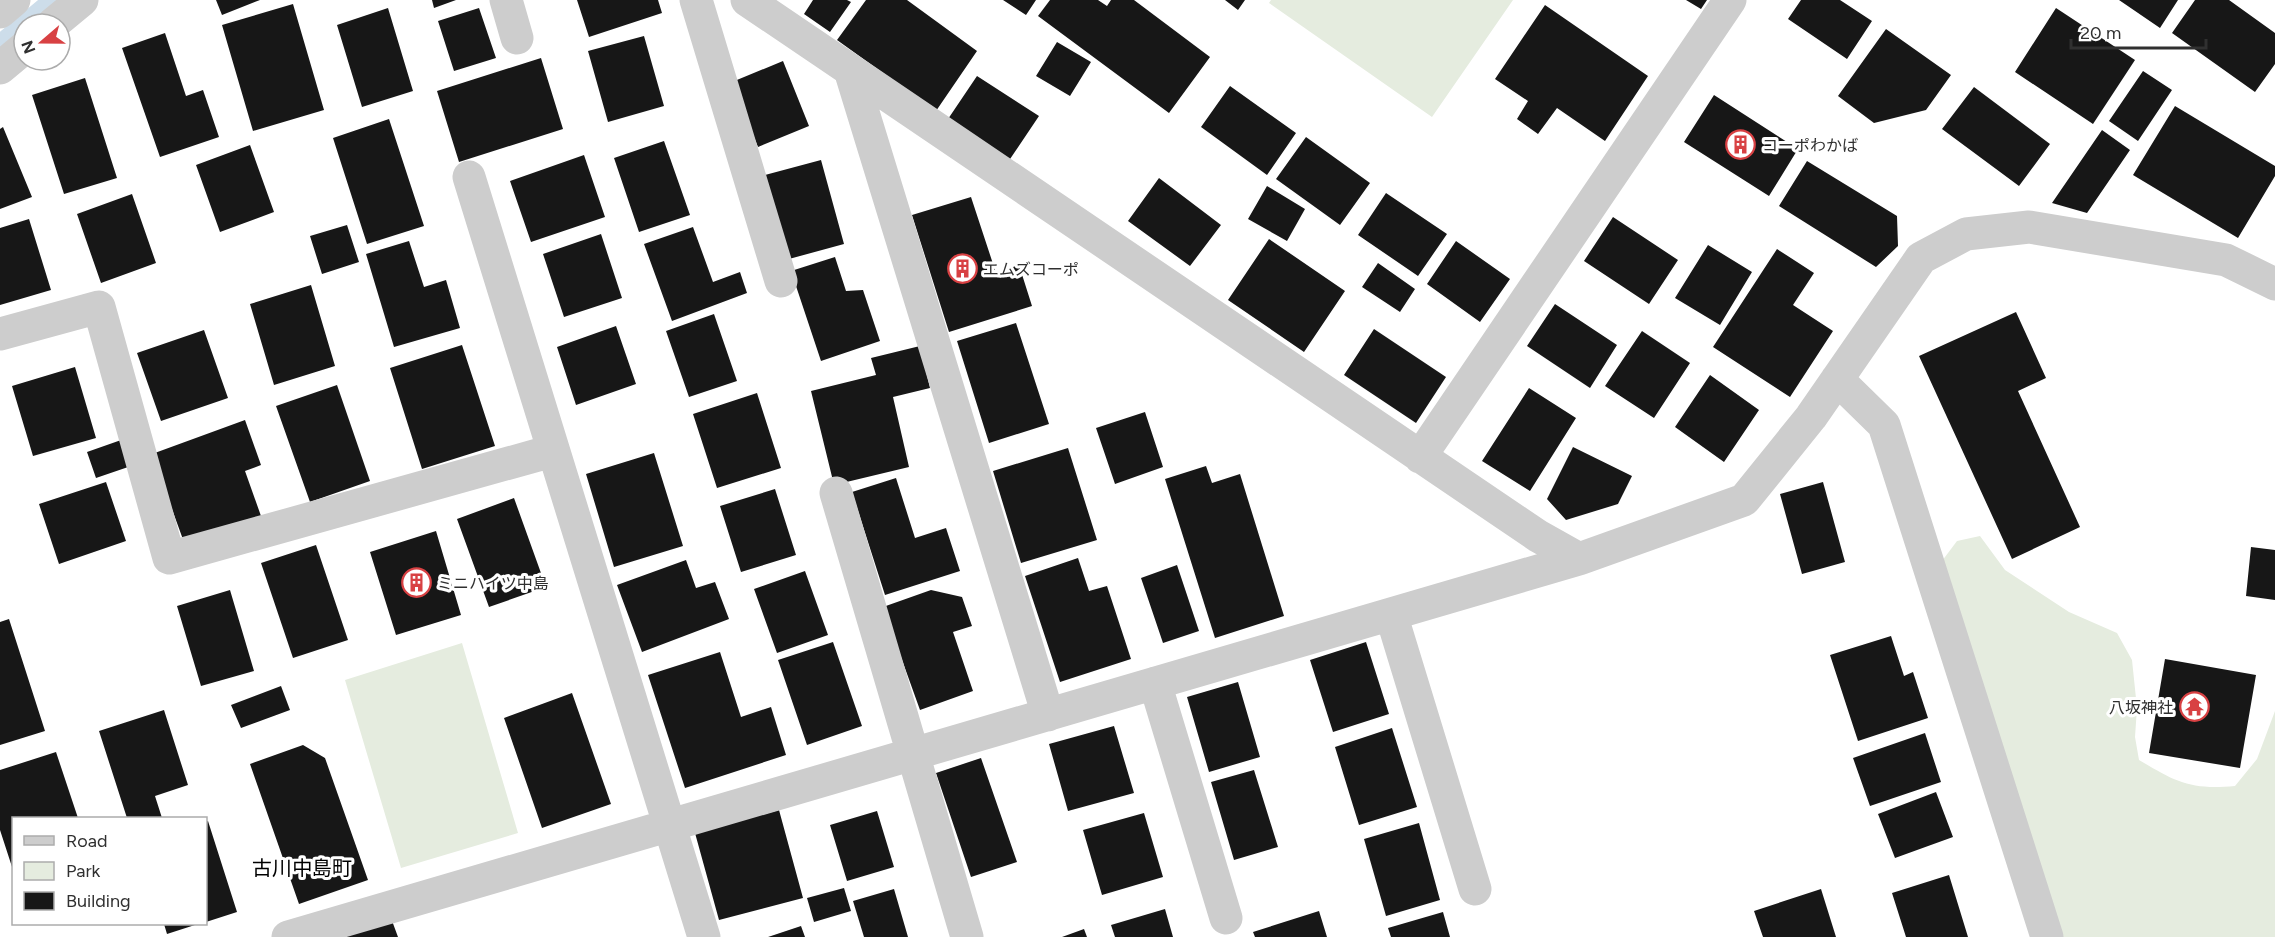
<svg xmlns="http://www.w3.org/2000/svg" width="2275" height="937" viewBox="0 0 2275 937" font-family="Figtree,'Noto Sans JP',sans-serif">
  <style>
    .green { fill: #e5ecdf }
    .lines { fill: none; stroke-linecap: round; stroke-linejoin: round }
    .stream { stroke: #cdddea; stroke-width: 14 }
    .building { fill: #171717 }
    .minor { stroke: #cdcdcd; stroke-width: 33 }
    .labels { text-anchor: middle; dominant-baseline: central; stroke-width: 6; stroke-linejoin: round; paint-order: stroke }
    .poi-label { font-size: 16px; fill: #303030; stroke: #fff; text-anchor: start }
    .quarter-label { font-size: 20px; fill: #000; stroke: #fff }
  </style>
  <rect width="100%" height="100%" fill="#fff"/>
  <path class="green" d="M1271,0H1513L1432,117L1269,3Z
    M1980,536L2005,570L2069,612L2117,633L2132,660L2137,708L2135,737L2139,760C2176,782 2190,790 2235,786L2257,759L2275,711V937H2060L1942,561L1957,541Z
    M462,643L518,833L401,868L345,680Z"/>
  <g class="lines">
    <path class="stream" d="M0,41L49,0"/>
  </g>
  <path class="building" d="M216,0H260L222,15Z
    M432,0H456L434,8Z
    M577,0H658L662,13L589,37Z
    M813,0H847L851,2L830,32L804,14Z
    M866,0H907L977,51L936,111L837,40Z
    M1003,0H1036L1026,15Z
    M1050,0H1098L1107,6L1111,0H1134L1210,57L1169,113L1038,16Z
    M1225,0H1245L1238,10Z
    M1686,0H1707L1701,9Z
    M1801,0H1840L1872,21L1847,59L1788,19Z
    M2119,0H2178L2160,28Z
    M2195,0H2229L2275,33V64L2255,92L2172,33Z
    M293,4L324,110L253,131L222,25Z
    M1545,5L1648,76L1605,141L1557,108L1538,134L1517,119L1528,101L1495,79Z
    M388,8L413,91L362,107L337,25Z
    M479,8L496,58L454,71L438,21Z
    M2056,8L2135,60L2093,124L2015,72Z
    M1886,29L1951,75L1926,110L1874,123L1838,96Z
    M165,33L186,96L203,90L219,137L160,157L122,48Z
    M644,36L664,106L608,122L588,51Z
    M1057,42L1091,62L1070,96L1036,76Z
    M541,58L563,129L459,162L437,91Z
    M783,61L809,126L758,147L732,82Z
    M2143,71L2172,90L2138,141L2109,121Z
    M977,76L1039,116L1008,162L946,122Z
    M85,78L117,178L64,194L32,95Z
    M1230,86L1296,133L1267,175L1201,127Z
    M1974,87L2050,144L2019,186L1942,129Z
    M1714,95L1798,149L1769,196L1684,142Z
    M2175,106L2275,166V176L2238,238L2133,175Z
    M389,119L424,226L367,244L333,138Z
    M3,127L32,197L0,209V129Z
    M2102,130L2130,150L2087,213L2052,203Z
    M1306,137L1370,183L1340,225L1276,179Z
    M664,141L690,215L639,232L614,158Z
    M250,145L274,212L220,232L196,165Z
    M584,155L605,217L531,242L510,181Z
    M821,160L844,244L789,259L765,175Z
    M1807,161L1897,216L1898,246L1876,267L1779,206Z
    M1159,178L1221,225L1190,266L1128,221Z
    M1267,186L1305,209L1287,241L1248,219Z
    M1386,193L1447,234L1418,276L1358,235Z
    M132,194L156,263L101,283L77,214Z
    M971,197L996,273L1019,265L1032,306L949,332L912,215Z
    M1613,217L1678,260L1649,304L1584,261Z
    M29,219L51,290L0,305V228Z
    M347,225L359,262L322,274L310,236Z
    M693,227L713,282L740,272L747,293L672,321L644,244Z
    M601,234L622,298L564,317L543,254Z
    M1269,239L1345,291L1304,352L1228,300Z
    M409,241L424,287L446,280L460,328L394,347L366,254Z
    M1456,241L1510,279L1480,322L1427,284Z
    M1708,245L1752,272L1720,325L1675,298Z
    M1777,249L1814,273L1793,305L1833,331L1790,397L1713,347Z
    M835,257L846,291L863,290L880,341L821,361L791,271Z
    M1378,263L1415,289L1400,312L1362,287Z
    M311,285L335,366L274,385L250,304Z
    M1555,304L1617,345L1590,388L1527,346Z
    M2016,312L2046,378L2018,391L2080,527L2012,559L1919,356Z
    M714,314L737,381L689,397L666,331Z
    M1016,323L1049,424L989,443L957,341Z
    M616,326L636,384L576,405L557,347Z
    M1374,329L1446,377L1416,423L1344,375Z
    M204,330L228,398L161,421L137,353Z
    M1642,331L1690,363L1654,418L1605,386Z
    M462,345L495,446L422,469L390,368Z
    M920,346L930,388L893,397L909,467L834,485L811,391L876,375L871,358Z
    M75,367L96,438L33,456L12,386Z
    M1710,375L1759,410L1724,462L1675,427Z
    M337,385L370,481L310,502L276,406Z
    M1529,388L1576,418L1530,491L1482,461Z
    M757,393L781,468L717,488L693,414Z
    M1145,412L1163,467L1115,484L1096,428Z
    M245,420L261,465L245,471L261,516L185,545L152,454Z
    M124,439L134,465L96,478L87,452Z
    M1573,447L1632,476L1618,504L1566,520L1547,499Z
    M1068,448L1097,540L1021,563L993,471Z
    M654,453L683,546L614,567L586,474Z
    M1206,466L1212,483L1240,474L1284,616L1215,638L1165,479Z
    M896,478L915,538L946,528L960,571L885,595L852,492Z
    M106,482L126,541L59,564L39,504Z
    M1823,482L1845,562L1802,574L1780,494Z
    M775,489L796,555L741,572L720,506Z
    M514,498L546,587L489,607L457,519Z
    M436,531L461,615L396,635L370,552Z
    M316,545L348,640L293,658L261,563Z
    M2251,547L2275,550V600L2246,596Z
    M1078,558L1089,591L1107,586L1131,659L1060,682L1025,576Z
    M686,560L696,588L715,582L729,619L642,652L617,585Z
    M1177,565L1199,631L1163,643L1141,578Z
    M805,571L828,635L777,653L754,589Z
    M230,590L254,671L201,686L177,606Z
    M931,590L962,597L972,626L953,632L973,691L920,710L883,607Z
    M9,619L45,731L0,745V622Z
    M1891,636L1904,676L1913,672L1928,718L1858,741L1830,655Z
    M833,642L862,726L807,745L778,660Z
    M1366,642L1389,714L1333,732L1310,660Z
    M720,652L741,717L771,707L786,755L685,788L648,675Z
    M2165,659L2256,675L2240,768L2149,753Z
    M1238,682L1260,757L1209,772L1187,697Z
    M281,686L290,710L241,728L231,705Z
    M572,693L611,804L542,828L504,718Z
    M164,710L188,785L155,796L162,818H127L99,731Z
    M1114,726L1134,793L1068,811L1049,744Z
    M1392,728L1417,807L1359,825L1335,747Z
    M1925,733L1941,782L1870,806L1853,758Z
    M303,745L325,758L368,880L299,904L250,764Z
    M56,752L78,818H14L13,870L0,830V770Z
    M981,758L1017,862L971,877L936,773Z
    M1254,770L1278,847L1234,860L1211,782Z
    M1936,792L1953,837L1895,858L1878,814Z
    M779,810L803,898L719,920L695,833Z
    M877,811L894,867L847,881L830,825Z
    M1144,813L1163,877L1102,895L1083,830Z
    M208,821L237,912L206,922V822Z
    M1419,823L1440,900L1386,916L1364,839Z
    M1949,875L1968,937H1906L1892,893Z
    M844,888L851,911L814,922L807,898Z
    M894,889L908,937H864L853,901Z
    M1821,889L1836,937H1763L1754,911Z
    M1165,909L1173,937H1115L1111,925Z
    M1319,911L1327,937H1255L1253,932Z
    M1443,912L1450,937H1391L1388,928Z
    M391,918L398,937H338Z
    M164,924H198L167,934Z
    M801,926L805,937H768Z
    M1084,929L1087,937H1062Z"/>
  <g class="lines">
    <path class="minor" d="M506,0L517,38
      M696,0L781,281
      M747,0L1538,536L1579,559L1744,500L1811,417L1921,258L1966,234L2029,227L2226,260L2275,284
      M0,12L14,0
      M53,24L82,0
      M0,68L24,48
      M850,70L1048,715
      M469,177L704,937
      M0,334L99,307L169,558L552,451
      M1837,379L1884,425L2047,937
      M1420,457L1730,0
      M836,493L967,937
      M1391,614L1475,889
      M1155,683L1226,918
      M288,937L1579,559"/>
  </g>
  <defs>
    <symbol id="building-ring" viewBox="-11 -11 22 22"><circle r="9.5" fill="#fff" stroke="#d84143" stroke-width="1.5"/><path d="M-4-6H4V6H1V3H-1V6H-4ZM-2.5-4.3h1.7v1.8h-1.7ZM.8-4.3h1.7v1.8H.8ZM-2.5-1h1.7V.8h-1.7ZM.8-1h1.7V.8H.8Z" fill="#d84143"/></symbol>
    <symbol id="temple-ring" viewBox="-11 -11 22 22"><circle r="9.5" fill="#fff" stroke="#d84143" stroke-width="1.5"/><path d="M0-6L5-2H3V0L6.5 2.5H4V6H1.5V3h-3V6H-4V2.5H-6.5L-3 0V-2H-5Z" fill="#d84143"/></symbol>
  </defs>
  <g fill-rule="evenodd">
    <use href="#building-ring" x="1724" y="128" width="33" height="33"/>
    <use href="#building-ring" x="946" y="252" width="33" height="33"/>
    <use href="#building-ring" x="400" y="566" width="33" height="33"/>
    <use href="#temple-ring" x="2178" y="690" width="33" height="33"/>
  </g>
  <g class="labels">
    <g class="poi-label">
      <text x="1762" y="145">コーポわかば</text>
      <text x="983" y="269">エムズコーポ</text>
      <text x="437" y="583">ミニハイツ中島</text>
      <text x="2173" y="707" text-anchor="end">八坂神社</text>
    </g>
    <g class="quarter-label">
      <text x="302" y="868">古川中島町</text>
    </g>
  </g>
  <rect x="12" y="817" width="195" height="108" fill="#ffffff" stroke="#acacac" stroke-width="1.5"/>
  <rect x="24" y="836" width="30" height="9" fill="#cdcdcd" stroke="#acacac" stroke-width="1.5"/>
  <text x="66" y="847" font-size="18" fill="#303030">Road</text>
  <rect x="24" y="862" width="30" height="18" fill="#e5ecdf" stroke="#acacac" stroke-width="1.5"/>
  <text x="66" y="877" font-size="18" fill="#303030">Park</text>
  <rect x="24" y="892" width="30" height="18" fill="#171717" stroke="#acacac" stroke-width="1.5"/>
  <text x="66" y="907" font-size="18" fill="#303030">Building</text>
  <g transform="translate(42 42) rotate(250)"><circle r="28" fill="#ffffff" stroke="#acacac" stroke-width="1.5"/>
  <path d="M0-4.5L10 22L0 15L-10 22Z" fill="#d84143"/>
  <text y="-9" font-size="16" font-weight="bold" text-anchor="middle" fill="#303030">N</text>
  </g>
  <path d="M2071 39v9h135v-9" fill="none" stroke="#303030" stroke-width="3"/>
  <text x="2080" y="39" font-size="18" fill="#303030" stroke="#ffffff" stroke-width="4.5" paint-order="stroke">20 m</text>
</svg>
